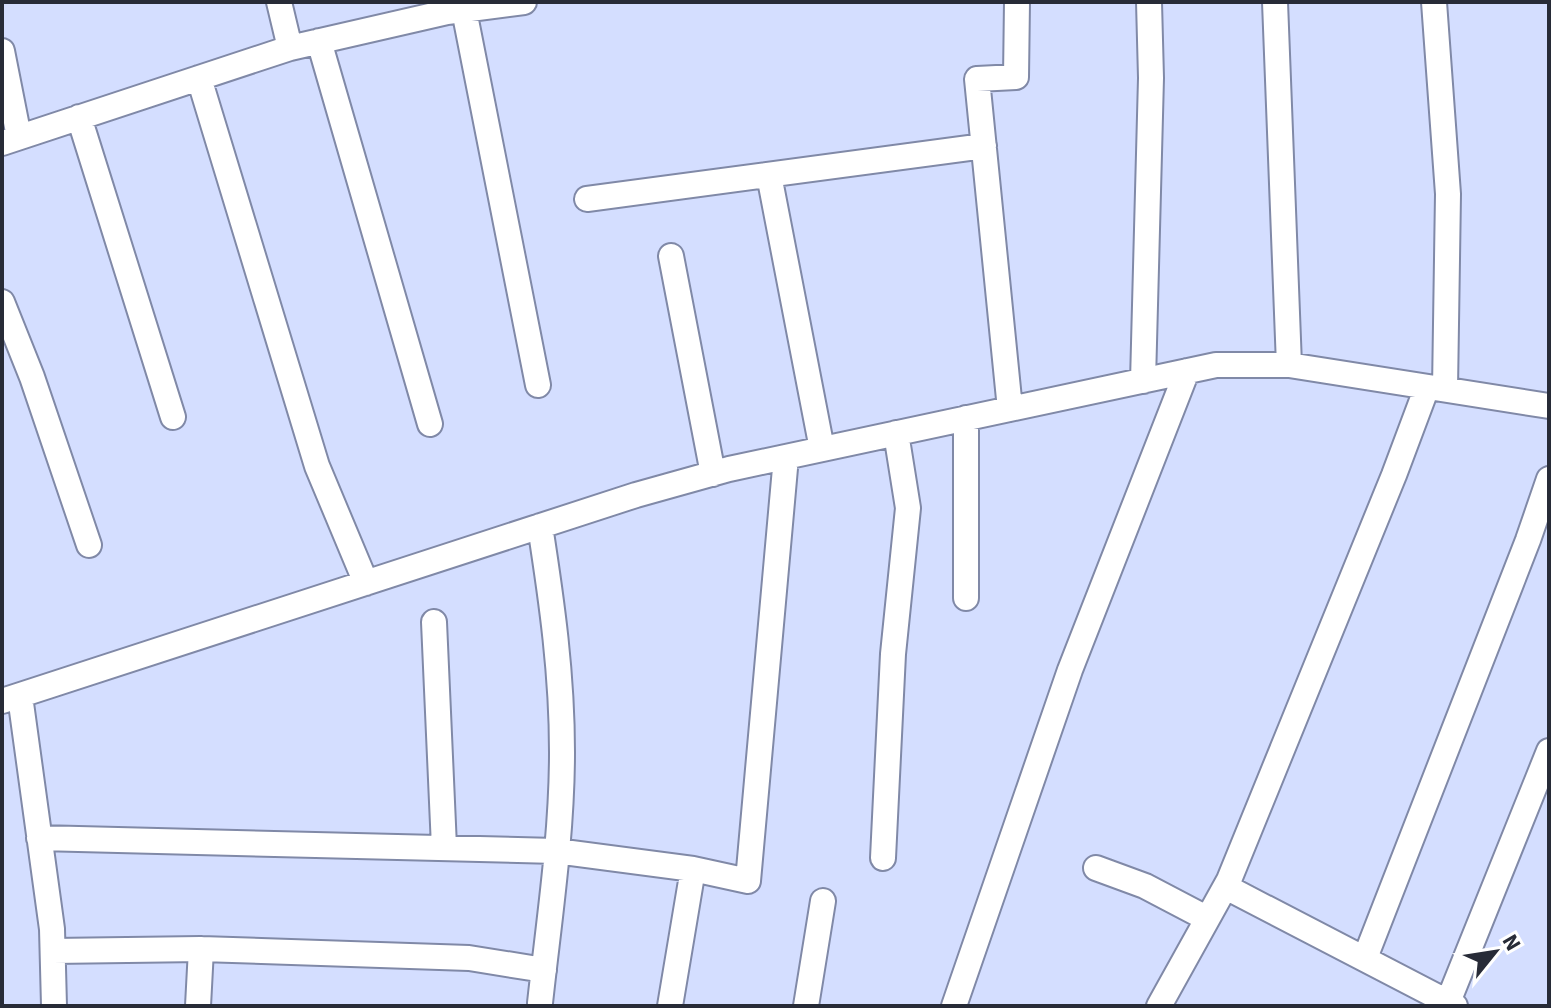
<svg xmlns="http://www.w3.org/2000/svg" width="1551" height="1008" viewBox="0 0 1551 1008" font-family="'Source Sans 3',sans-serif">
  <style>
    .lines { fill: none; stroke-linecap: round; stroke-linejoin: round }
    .street-casing { stroke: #8089a7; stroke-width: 28 }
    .street { stroke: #fff; stroke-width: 24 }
  </style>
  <rect width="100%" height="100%" fill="#d4deff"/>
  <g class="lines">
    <defs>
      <path id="street" d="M279,2L290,48
        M1275,2L1289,365
        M1434,2L1448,194L1445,389
        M464,10L538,385
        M319,41L430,424
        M2,51L19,137
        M199,78L317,466L366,583
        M79,117L173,417
        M2,143L290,48L447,12L524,2
        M769,175L822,449
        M587,199L984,146
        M671,256L713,474
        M2,302L32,377L89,545
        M1143,381L1151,78L1149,2
        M1010,409L977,79L1016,77L1017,2
        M540,526C552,603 562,674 562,752C562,836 549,920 540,1003
        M966,598V418
        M434,622L444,847
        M20,696L52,929L54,1006
        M2,701L636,495L729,469L1216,365H1289L1549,406
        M39,838L556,851L693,869L748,881L786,457
        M883,858L893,654L908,508L896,433
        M1096,868L1145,886L1206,918
        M1226,887L1455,1006
        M53,951L201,949L469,958L544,970
        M1365,958L1528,540L1549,479
        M1448,1002L1549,751
        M198,1006L201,949
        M670,1006L693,869
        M806,1006L823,901
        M954,1006L1070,670L1187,371
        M1159,1006L1229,880L1394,475L1427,387"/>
    </defs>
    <use href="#street" class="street-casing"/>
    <use href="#street" class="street"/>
  </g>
  <rect width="1551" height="1008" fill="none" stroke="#272b37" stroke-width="8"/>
  <g transform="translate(1495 952) rotate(60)" stroke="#ffffff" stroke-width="6" paint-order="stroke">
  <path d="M0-6L14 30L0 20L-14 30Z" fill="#272b37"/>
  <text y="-12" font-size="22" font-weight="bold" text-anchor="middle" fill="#272b37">N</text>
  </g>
</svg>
